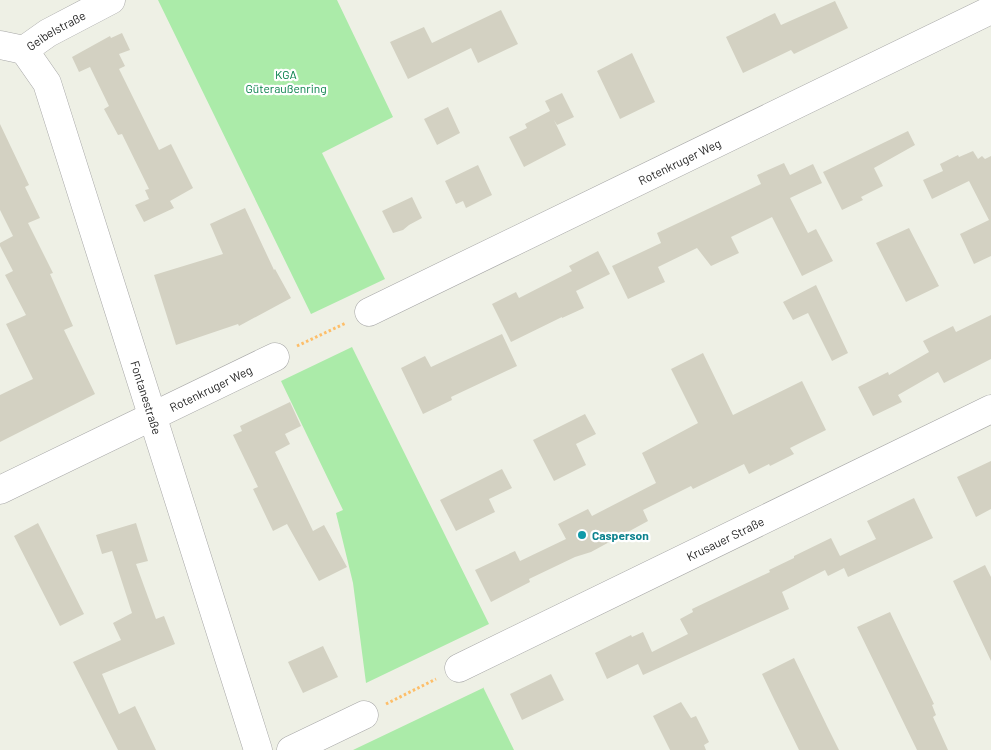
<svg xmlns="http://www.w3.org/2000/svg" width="991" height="750" viewBox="0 0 991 750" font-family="Barlow,sans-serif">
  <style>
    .grass { fill: #abeba9 }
    .building { fill: #d3d1c2 }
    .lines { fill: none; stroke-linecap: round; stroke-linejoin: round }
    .minor-casing { stroke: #a6a6a6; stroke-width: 29 }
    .path { stroke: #fdbe69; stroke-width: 3; stroke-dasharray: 2.5 2.5; stroke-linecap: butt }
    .minor { stroke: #fff; stroke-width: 28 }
    .culture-dot { fill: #0f9aa8; stroke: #fff; stroke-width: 2 }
    .labels { text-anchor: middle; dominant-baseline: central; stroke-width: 4.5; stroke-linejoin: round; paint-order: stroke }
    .street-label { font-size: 12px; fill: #1f1f1f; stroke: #fff }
    .park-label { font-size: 12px; fill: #09814c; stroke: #fff }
    .culture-label { font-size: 12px; font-weight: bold; fill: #0d838f; stroke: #fff; text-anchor: start }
  </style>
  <rect width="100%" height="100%" fill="#eef0e5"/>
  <path class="grass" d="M158,0H337L393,117L322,153L385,279L311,314Z
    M352,347L489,624L366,683L353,583L336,513L343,510L281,381Z
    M483,687L514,750H353L483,688Z"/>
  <path class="building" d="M835,1L848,28L794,54L791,50L743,73L726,37L775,13L781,25Z
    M501,10L518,44L478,63L471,48L408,79L390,42L424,27L432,43Z
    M122,33L130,50L119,54L125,66L119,69L159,150L171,144L193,188L170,201L174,208L144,222L135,205L149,199L145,190L149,189L122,134L118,135L104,109L109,106L90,67L79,72L72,57L110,36L111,38Z
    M632,53L655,102L620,119L597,71Z
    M562,93L574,117L557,125L554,120L566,145L524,167L509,137L527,128L525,124L550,111L545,101Z
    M448,107L460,133L437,145L424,119Z
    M0,124L29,185L25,187L40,218L28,223L53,273L50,274L73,326L64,330L95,394L0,442V395L33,379L6,324L26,315L5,275L13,271L0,246V243L13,236L0,210Z
    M908,131L915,145L874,168L883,186L861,197L863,200L842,210L823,172Z
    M973,151L978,159L982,156L985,159L991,156V256L974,264L960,234L989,220L969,181L932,199L923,180L943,171L940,164L958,155L959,157Z
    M784,163L790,175L813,164L822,183L790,198L808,233L816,229L833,261L802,276L772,217L731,237L739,253L711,266L697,248L658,267L665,282L628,299L612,266L661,243L657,233L761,184L757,175Z
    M478,165L492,195L466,208L463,201L456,204L445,181Z
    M412,197L422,218L409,225L403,230L393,233L382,211Z
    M245,208L274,270L275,269L291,298L239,326L238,324L176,345L154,275L223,254L210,224Z
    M909,228L939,286L906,302L876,243Z
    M598,251L610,274L576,291L584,308L562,318V317L511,342L492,304L516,292L519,298L572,271L569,266Z
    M816,285L848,353L832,361L808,313L793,320L783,302Z
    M991,315V359L944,383L938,372L898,395L902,402L873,416L858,387L888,372L889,375L929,352L923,341L953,326L956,332Z
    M502,334L517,366L451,397L452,400L423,414L401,368L425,356L431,367Z
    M703,353L733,415L802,381L826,430L790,448L794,454L770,466L769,464L749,474L744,464L693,489L691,486L643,510L648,521L591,552L575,557L529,579L530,582L491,602L475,570L515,551L520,561L566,539L558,524L588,509L592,516L656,483L642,453L698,423L671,369Z
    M290,402L301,426L285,434L290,444L275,452L313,531L324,525L347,567L319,581L287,524L273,531L253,489L258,487L233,435L242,431L240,426Z
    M585,414L596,434L576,444L586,465L554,481L533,440Z
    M991,461V509L976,517L957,477Z
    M502,469L512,488L489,499L495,512L456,531L440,500Z
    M914,498L933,538L848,577L844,568L828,576L825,570L782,592L789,609L643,675L638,664L607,679L595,653L631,635L632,637L643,632L652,652L688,634L680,619L693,612L692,609L770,572L769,570L794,558V556L831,538L840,556L876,539L867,521Z
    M38,523L84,614L60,626L14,536Z
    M136,523L148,561L136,564L156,619L164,616L175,644L102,674L119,714L135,706L156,750H118L73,662L121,640L113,623L132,613L112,551L102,554L96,535Z
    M985,565L991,577V661L953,581Z
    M890,612L934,704L932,705L936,715L933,717L948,750H917L857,627Z
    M323,646L338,677L303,693L288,662Z
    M794,658L827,726L839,750H799L772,695L762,674Z
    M551,674L564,700L522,720L510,694Z
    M681,702L691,718L696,716L709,742L704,745L706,750H670L653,716Z"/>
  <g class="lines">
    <defs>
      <g id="minor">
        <path id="s1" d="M0,45L24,50L48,33L111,0"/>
        <path id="s2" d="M24,50L47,83L258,750"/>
        <path id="s3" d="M369,312L991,10"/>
        <path id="s4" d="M0,490L275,357"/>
        <path id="s5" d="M459,668L991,409"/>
        <path d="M291,750L364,715"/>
      </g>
    </defs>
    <use href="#minor" class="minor-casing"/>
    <path class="path" d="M297,346L346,323
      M386,704L436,679"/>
    <use href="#minor" class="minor"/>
  </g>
  <circle class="culture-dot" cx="582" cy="535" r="5"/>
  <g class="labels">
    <g class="street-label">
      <text stroke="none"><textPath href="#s1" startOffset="62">Geibelstraße</textPath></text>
      <text stroke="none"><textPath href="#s3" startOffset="345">Rotenkruger Weg</textPath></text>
      <text stroke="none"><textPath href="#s4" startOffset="234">Rotenkruger Weg</textPath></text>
      <text stroke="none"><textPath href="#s2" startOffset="370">Fontanestraße</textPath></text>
      <text stroke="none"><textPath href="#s5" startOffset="296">Krusauer Straße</textPath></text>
    </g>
    <g class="park-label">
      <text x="286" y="74">KGA<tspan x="286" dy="14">Güteraußenring</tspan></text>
    </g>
    <g class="culture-label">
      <text x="592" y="535">Casperson</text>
    </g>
  </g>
</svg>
